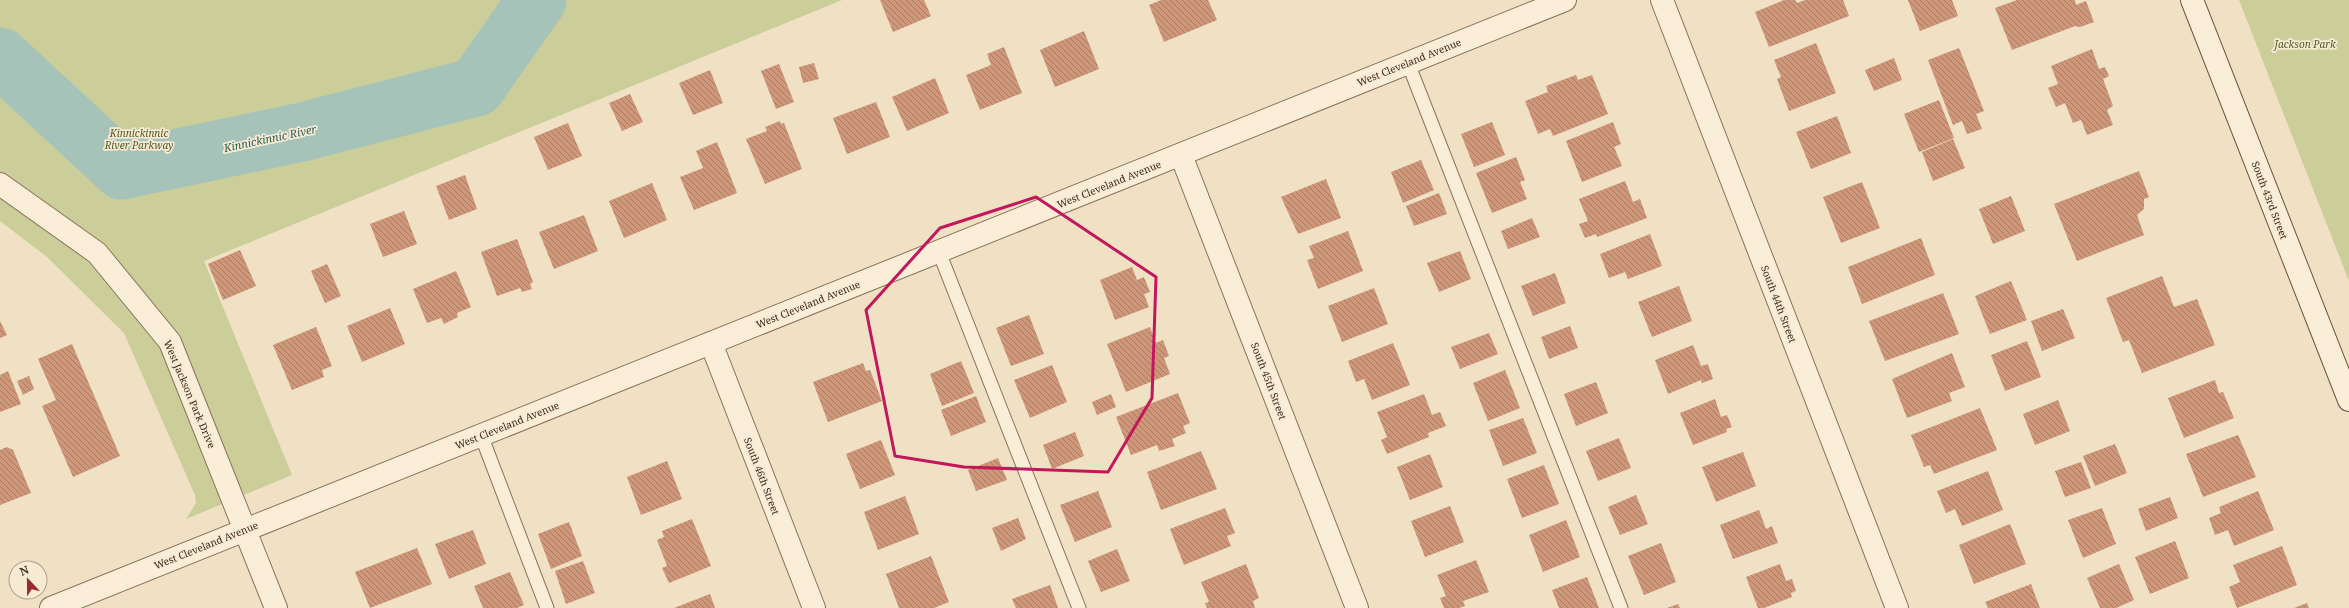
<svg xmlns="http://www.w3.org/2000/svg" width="2349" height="608" viewBox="0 0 2349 608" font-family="'Noto Serif',serif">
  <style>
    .park { fill: #cbce98 }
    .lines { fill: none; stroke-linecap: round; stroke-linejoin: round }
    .river { stroke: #a6c3b9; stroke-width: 59 }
    .building { fill: url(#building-back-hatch) }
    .service-casing { stroke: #8b715a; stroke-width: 15 }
    .minor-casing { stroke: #8b715a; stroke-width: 24 }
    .tertiary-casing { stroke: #8b715a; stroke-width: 24 }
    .secondary-casing { stroke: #6d523d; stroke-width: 24 }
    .service { stroke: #faeed8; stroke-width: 13 }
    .minor { stroke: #faeed8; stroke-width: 22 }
    .tertiary { stroke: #faeed8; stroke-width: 22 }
    .secondary { stroke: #faeed8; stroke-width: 22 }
    .marked { fill: none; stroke: #c2185b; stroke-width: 3; stroke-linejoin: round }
    .labels { text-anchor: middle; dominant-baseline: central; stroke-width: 3.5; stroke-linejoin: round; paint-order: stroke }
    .park-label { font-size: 10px; font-style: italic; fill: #4e5824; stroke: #f7ebd4 }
    .street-label { font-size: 10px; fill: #3b2a1e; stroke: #f7ebd4 }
    .water-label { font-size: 11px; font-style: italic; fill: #2d5b55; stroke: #f7ebd4 }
  </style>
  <defs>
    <pattern id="building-back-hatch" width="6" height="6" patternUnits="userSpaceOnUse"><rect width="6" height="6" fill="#cf9779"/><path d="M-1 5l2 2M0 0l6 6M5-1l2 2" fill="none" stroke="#a97b63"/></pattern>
  </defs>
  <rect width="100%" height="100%" fill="#f0e0c4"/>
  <path class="park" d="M0,0H842L204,261L292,475L186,519L196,503L195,495L124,333L47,257L0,221Z
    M2239,0H2349V281Z"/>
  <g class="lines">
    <path class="river" d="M0,57L122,170L302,132L476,87L537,0"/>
  </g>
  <path class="building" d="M880,0H924L931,16L893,32Z
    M1161,0H1208L1217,20L1164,42L1149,5Z
    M1784,0H1795L1797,3L1805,0H1843L1849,16L1769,47L1755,12Z
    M1908,0H1952L1958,16L1920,31Z
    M2017,0H2075L2076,5L2086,1L2094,22L2080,27L2075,26L2012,50L1995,8Z
    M1084,31L1099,69L1055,87L1040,50Z
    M1816,43L1836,93L1789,111L1777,79L1781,77L1774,60Z
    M1004,47L1022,93L980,110L966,75L991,65L987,54Z
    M1959,48L1984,111L1976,114L1982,129L1967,134L1962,121L1953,125L1928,60Z
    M2092,49L2099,69L2105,67L2109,76L2103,79L2113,106L2107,110L2113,125L2087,135L2081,120L2073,123L2065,103L2056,107L2048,88L2058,84L2051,66Z
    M1894,58L1902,80L1874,91L1865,70Z
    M814,63L819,79L803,83L799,67Z
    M779,64L794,102L776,109L761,71Z
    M710,70L723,103L693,115L679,83Z
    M1576,75L1578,80L1592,75L1608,114L1553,136L1550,129L1538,134L1525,101L1548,92L1546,86Z
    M935,78L949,113L907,131L892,97Z
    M630,94L643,122L622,131L609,103Z
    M1939,100L1954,138L1919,152L1904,114Z
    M876,102L890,137L847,154L833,118Z
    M1837,116L1851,153L1811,169L1796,132Z
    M780,121L781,124L784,123L802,169L765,184L746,139L767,131L765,127Z
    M1492,122L1505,155L1474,167L1461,134Z
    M1613,122L1621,144L1614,147L1622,166L1582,182L1566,141Z
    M568,123L582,156L548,170L534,137Z
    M1953,139L1965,168L1933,181L1922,152Z
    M717,142L737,193L694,210L680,177L703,168L696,151Z
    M1516,157L1525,180L1520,182L1527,199L1492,213L1476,173Z
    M1421,160L1434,190L1403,203L1391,172Z
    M2139,171L2149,197L2144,199V209L2137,215L2144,235L2077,261L2054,204Z
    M465,175L477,209L449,220L436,186Z
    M1326,179L1341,218L1298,234L1281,197Z
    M1625,181L1633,202L1640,199L1647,218L1597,237L1596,234L1585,238L1579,224L1588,221L1579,199Z
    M1862,182L1880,228L1841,243L1823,197Z
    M652,183L667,220L624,238L609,201Z
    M1439,193L1447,214L1414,226L1406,206Z
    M2011,196L2025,231L1993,244L1979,209Z
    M404,211L417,244L383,257L370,224Z
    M584,215L598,251L554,269L539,232Z
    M1532,218L1540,237L1508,249L1501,231Z
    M1348,231L1363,271L1318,289L1307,260L1314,258L1309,246Z
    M1650,234L1662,266L1628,279L1625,272L1609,278L1600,254Z
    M1921,238L1935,275L1862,304L1848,267Z
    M517,239L533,282L530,284L532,289L522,292L520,288L497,296L481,252Z
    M240,250L256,286L223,300L208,264Z
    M1460,251L1471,279L1439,292L1427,263Z
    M327,264L341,296L325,303L311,271Z
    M1132,267L1137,280L1144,277L1150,292L1144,294L1149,307L1115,320L1100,280Z
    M456,271L471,307L457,313L458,317L444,324L441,318L427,323L413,289Z
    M1555,273L1566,303L1533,316L1521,286Z
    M2162,276L2174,307L2197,299L2215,345L2142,373L2129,340L2123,342L2106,298Z
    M2011,281L2027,320L1990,334L1975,296Z
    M1679,286L1692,321L1652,337L1638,302Z
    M1374,288L1388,324L1342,342L1328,306Z
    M1943,293L1959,334L1885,361L1869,321Z
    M390,308L405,344L362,362L347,326Z
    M2063,309L2075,338L2042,351L2031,321Z
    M1029,315L1044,354L1011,366L996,328Z
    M0,321L7,335L0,338Z
    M1570,326L1578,348L1549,359L1541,337Z
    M316,327L332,366L322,370L324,377L292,390L273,345Z
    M1150,327L1156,343L1163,340L1169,356L1164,358L1170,374L1126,392L1107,344Z
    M1489,333L1498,354L1460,369L1451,347Z
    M2027,341L2041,377L2005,391L1991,355Z
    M1393,343L1410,385L1372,400L1364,379L1356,382L1348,361Z
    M72,344L120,456L73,477L42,406L56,400L38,359Z
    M1693,345L1701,366L1708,364L1713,379L1702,383L1701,380L1668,394L1655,360Z
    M1952,353L1965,387L1949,393L1952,401L1907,418L1892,379Z
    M961,361L974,393L942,406L930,374Z
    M863,363L866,371L870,370L882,401L828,422L813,382Z
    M1052,365L1067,402L1030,418L1014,380Z
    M1505,370L1520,408L1488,421L1473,383Z
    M8,371L21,404L0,412V375Z
    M29,376L34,389L23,395L17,381Z
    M2215,380L2219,393L2223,392L2234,418L2184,438L2168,398Z
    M1596,382L1608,413L1576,426L1564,394Z
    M1178,393L1190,423L1183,426L1186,433L1172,439L1175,446L1159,451L1157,445L1131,455L1116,417Z
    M1111,394L1116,407L1097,415L1092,402Z
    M1424,394L1432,415L1440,412L1446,426L1428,433L1429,437L1387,454L1381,440L1387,437L1377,412Z
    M976,396L986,422L951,436L941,410Z
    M1715,399L1721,417L1727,415L1732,427L1726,429L1727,432L1693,445L1680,413Z
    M2058,400L2070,431L2035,445L2023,414Z
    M1980,408L1997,450L1934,474L1930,465L1924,467L1911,435Z
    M1523,418L1537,453L1503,466L1489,430Z
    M1075,432L1084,456L1052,469L1043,445Z
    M2238,435L2256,477L2203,497L2186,454Z
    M1619,438L1631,468L1598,481L1586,451Z
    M881,440L895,475L860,489L846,454Z
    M2115,444L2127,473L2095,486L2083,456Z
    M7,447L13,450L31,493L0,505V450Z
    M1201,451L1217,489L1161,510L1147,472Z
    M1743,452L1756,486L1716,502L1702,467Z
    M1430,454L1443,487L1410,500L1397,467Z
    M998,458L1007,480L976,491L968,470Z
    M667,461L682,499L641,515L627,477Z
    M2081,462L2091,488L2065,497L2055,471Z
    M1544,465L1559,504L1522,518L1507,479Z
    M1988,471L2003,510L1962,526L1955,509L1946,513L1937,491Z
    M1098,491L1112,527L1075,542L1060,505Z
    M2258,491L2274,530L2234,546L2228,530L2215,535L2209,518L2221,513L2219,507Z
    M1636,495L1648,524L1620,535L1608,507Z
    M905,496L919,534L878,550L864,512Z
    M2170,497L2178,518L2146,531L2138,509Z
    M1450,506L1464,542L1425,557L1411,521Z
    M1225,508L1235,533L1227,536L1231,546L1184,565L1170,529Z
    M2102,508L2116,544L2083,558L2068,520Z
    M1759,510L1766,529L1772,526L1778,543L1733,559L1720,525Z
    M1018,518L1026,539L1001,551L992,528Z
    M692,519L711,566L669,583L662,568L667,566L657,540L664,537L662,531Z
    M1566,520L1580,557L1543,572L1529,535Z
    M569,522L582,556L551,569L538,534Z
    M2010,524L2026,564L1974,584L1959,545Z
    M473,530L486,564L449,579L435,544Z
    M2175,541L2189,578L2150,594L2135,557Z
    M1661,543L1676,582L1644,595L1628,556Z
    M2282,546L2297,585L2237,608L2229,587L2240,582L2233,565Z
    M417,548L432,584L370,608L355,572Z
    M1117,549L1130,581L1101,592L1088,561Z
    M931,556L949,602L934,608H899L886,574Z
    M1476,560L1489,592L1463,601L1465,606L1459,608H1444L1440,598L1446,596L1437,575Z
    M583,561L595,593L566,604L555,571Z
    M1246,564L1259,598L1253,601L1255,608H1207L1205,603L1209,602L1201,582Z
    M1780,564L1786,581L1792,579L1796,591L1791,593L1792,597L1764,608H1758L1746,577Z
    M2119,564L2134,600L2116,608H2100L2087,578Z
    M510,572L524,605L517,608H483L474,586Z
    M1587,577L1599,608H1559L1552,590Z
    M2031,584L2040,608H1988L1985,602Z
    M1050,585L1058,608H1016L1012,599Z
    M710,594L715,608H674Z
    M2307,603L2309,608H2294Z
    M1678,604L1680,608H1667Z"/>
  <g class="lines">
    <defs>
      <path id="service" d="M1408,63L1621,608
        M939,252L1079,608
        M481,435L547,608"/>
      <path id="minor" d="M1662,0L1897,608
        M1181,155L1357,608
        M0,184L97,253L170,342L276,608
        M711,343L814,608"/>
      <path id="tertiary" d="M51,608L1565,0"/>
      <path id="secondary" d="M2192,0L2349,400"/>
    </defs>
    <use href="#service" class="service-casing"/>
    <use href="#minor" class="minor-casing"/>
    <use href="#tertiary" class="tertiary-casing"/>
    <use href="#secondary" class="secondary-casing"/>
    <use href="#service" class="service"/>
    <use href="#minor" class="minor"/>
    <use href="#tertiary" class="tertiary"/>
    <use href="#secondary" class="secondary"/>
  </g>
  <path class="marked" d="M1036,197L1156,277L1152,398L1108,472L964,467L895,456L866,310L940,228Z"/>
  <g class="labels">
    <g class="park-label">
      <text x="2305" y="44">Jackson Park</text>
      <text x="139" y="133">Kinnickinnic<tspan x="139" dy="12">River Parkway</tspan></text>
    </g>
    <g class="street-label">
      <text transform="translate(1409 62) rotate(-22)">West Cleveland Avenue</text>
      <text transform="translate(1109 184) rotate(-22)">West Cleveland Avenue</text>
      <text transform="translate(2270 200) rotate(69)">South 43rd Street</text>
      <text transform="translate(808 304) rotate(-22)">West Cleveland Avenue</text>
      <text transform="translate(1779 304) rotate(69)">South 44th Street</text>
      <text transform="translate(1269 381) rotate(69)">South 45th Street</text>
      <text transform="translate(190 394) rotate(67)">West Jackson Park Drive</text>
      <text transform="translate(507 425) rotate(-22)">West Cleveland Avenue</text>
      <text transform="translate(762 476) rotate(69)">South 46th Street</text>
      <text transform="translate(206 545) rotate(-22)">West Cleveland Avenue</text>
    </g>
    <g class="water-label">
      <text transform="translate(270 138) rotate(-12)">Kinnickinnic River</text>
    </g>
  </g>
  <g transform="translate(28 580) rotate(338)"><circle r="19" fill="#f7ebd4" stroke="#ac9e8b"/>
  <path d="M0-3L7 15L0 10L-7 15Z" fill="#9c2830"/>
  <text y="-6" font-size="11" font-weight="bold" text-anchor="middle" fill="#3b2a1e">N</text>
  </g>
</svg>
